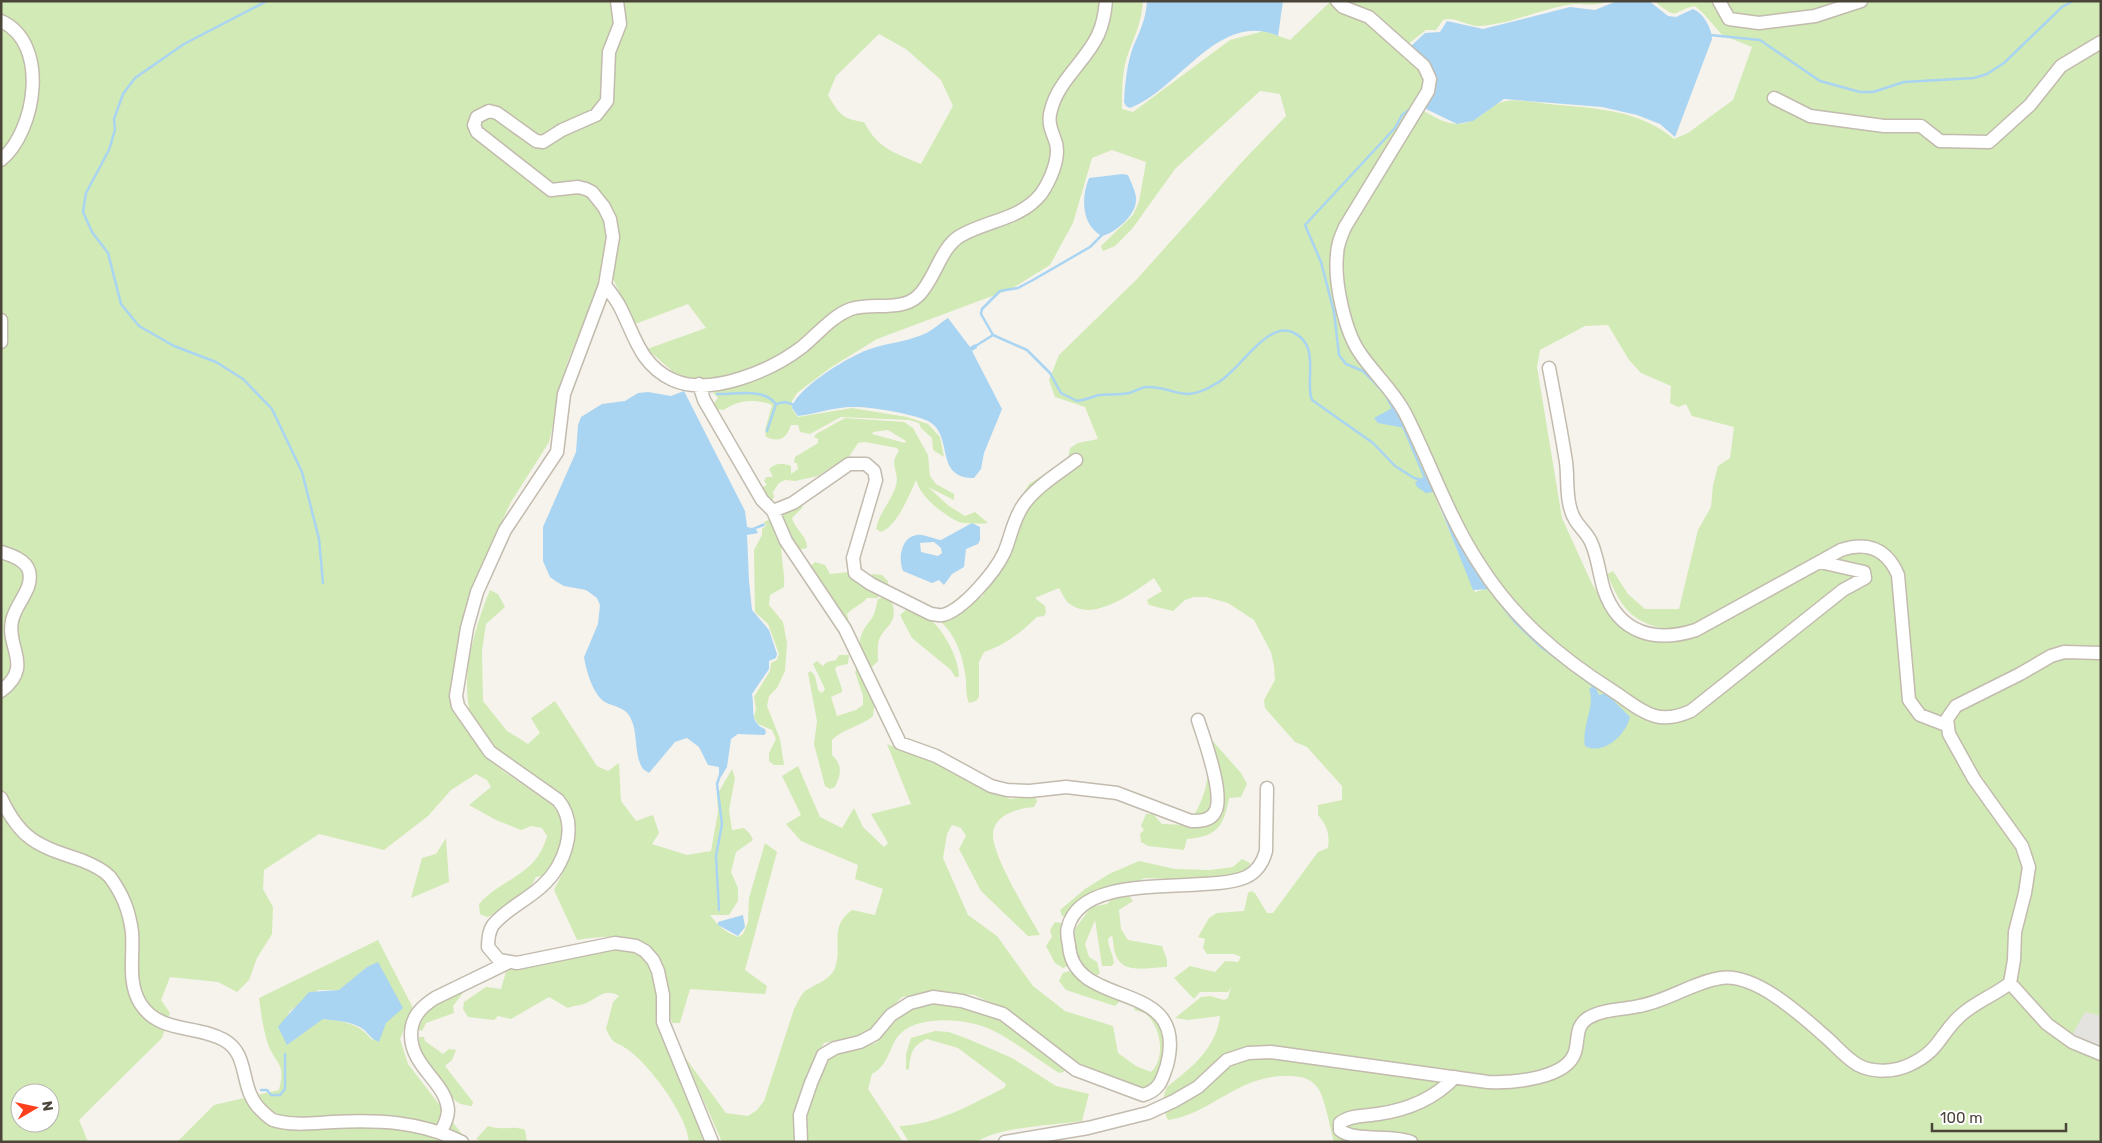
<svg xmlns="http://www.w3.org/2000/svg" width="2102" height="1143" viewBox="0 0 2102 1143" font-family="Rubik,sans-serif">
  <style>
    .green { fill: #d2eab5; fill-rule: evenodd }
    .parking { fill: #e5e3e0 }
    .water { fill: #a9d4f2; fill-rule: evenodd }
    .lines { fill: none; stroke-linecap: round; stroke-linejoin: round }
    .stream { stroke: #a9d4f2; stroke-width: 2.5 }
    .minor-casing { stroke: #c2bbae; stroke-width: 15 }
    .minor { stroke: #fff; stroke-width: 12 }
  </style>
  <rect width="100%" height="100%" fill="#f6f3ec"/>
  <path class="green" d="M1,1H1143C1142,21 1135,35 1128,54C1122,70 1122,91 1122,109L1133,112L1230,40L1264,31L1290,40L1330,2L1344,12L1364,19L1425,76L1426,86L1414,105C1439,120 1457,134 1483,114C1490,109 1497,102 1506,101C1519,99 1534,102 1548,104C1592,108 1639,109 1674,139L1688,133L1733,100L1752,47L1722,35L1703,13L1695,6C1670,11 1681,22 1654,1H2101V1142H1334C1330,1129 1325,1096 1317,1087C1309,1077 1302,1077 1290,1076C1238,1074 1212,1114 1168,1120C1163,1111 1162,1096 1167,1087C1191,1068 1216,1049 1220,1016L1188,1020L1175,1018L1201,997L1210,996L1224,1000L1228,998L1231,987L1228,992H1200L1194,999L1174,978L1190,966L1215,972L1225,961L1238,962L1241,957L1234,954H1207L1203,948L1205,939L1198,937L1209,918L1217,913L1244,911L1248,893L1251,891L1255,893L1267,913H1273L1318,852L1328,848C1330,835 1327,825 1318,815V805L1342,800V786L1307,747L1295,742L1265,708L1264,700L1275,680L1274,666L1271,652L1254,620L1228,603L1206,597H1194L1185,600L1173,611L1149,605L1147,600L1162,591L1154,578C1135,591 1094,623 1070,604C1065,601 1062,593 1059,588L1035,598L1045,606L1046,613L1044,616L1037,617C1021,632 1006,645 984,652L979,662V697L976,701L969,703C966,696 966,687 966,680C963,656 957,637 940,621L942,610L968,590L982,597L985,592L981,578L1001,547L1011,514L1029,484L1068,459L1070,448L1078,443L1098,439L1085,407L1055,397L1049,380L1059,355L1137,279L1241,163L1286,116L1280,94L1260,91L1175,169L1132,229L1115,246L1103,251L1101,246L1133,215L1139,202L1146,162L1112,150L1092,158L1073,223L1050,265L1011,289L877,339L830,368L797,393L792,401V409L798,417L852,408L907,417L928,424L940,437L944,457L933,450L932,438L921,428L919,423L909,420L841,417L810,434L800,432L798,425H791C786,438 781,443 766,437L765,430L772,405C757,399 738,399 724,410L715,409L714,403L718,398L710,389L691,378L678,376L647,349L706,328L688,304L635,324L613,279L605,277L594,297L567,363L549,442L511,502L473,583L463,621L450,692L484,755L503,771L557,808L564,821L563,839L547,875L536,877C527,896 507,910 487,917L480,914L479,904C505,876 536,876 547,836L542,828L531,826L521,830L496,820L469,805L491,787L487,780L476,774L451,790L428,816L384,850L319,834L264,870L263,889L273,907L272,934L257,958L249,980L237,992L218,982L170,977L161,1000L170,1013L162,1038L79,1120L88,1142H1ZM879,34L906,49L941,80L953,106L921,164C895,153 878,149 864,122C842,119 839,114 828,95L836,76ZM1608,325L1629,360L1641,373L1671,386L1670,403L1678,407L1686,404L1692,416L1734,427L1730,458L1718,466L1713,485L1711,507L1698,530L1679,609H1645L1628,594L1613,571L1607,574C1623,612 1634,624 1675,631V641H1649L1625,631L1608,610L1592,584L1562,518L1537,367L1540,350L1585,326ZM1433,492L1485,589L1475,592ZM20,1093H50V1123H20Z
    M1345,1H1609C1591,8 1583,2 1567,5C1538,10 1511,24 1480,26C1467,27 1456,16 1443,20L1436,30H1426L1407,45L1370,11L1354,7Z
    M845,418L904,422L913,428L928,455L930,476L936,484L954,494V500L928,487L949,506L965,516L975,512L988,523C982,524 961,524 957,521C941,513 920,496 916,480C909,496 897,526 881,532L876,529C879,512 892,501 896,485C900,470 888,466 899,451L897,448L865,442L858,443L847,460L833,466L818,476L795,481L785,480L779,483L773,492L774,497L771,502L761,494L763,487L767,485L764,481L766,477H773L769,469C777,462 783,463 791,466V474L798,469L797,463H794L795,457L818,443V439L814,437L816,434ZM888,430L906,441L905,443L872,434L873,432Z
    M801,505L803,507L792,518C795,530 808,536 807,548L798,550C791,544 793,534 787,527C775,546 786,567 784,587L770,595L769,605L783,622L787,643L785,671L777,688L769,696L767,706L780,739L784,765H774L769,761V753L776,739L772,730L758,724L754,717L756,709L754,697L770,671L771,663L777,660L779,654L768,624L755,612L754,550L762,535V529L766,526L764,522Z
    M815,562L825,565L830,574L850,572L867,576L874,574L882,575L888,581L887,588L877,598H867C862,605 853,607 847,614L850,627L813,571L811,566Z
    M490,590L498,594L505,607L486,624L482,651L483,701L507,731L528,744L540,733L531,718L555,701L597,766L608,771L619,763L621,801L636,821L653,815L659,833L652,844L687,855L711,851L718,812L717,795L732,769L735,778L729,810L732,830L744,828L750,834L753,840L736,852L731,872L738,888V901L729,915H710C719,926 724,932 738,937L743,934L748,922L749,898L765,843L777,852L745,970L767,986L765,994L690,989L680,1023H672C667,1008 670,993 667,978C658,931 613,934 577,940L554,890C572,855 591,817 552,788C533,775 513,766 496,749C490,744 481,737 477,730C455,691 474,629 490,590Z
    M885,597L891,599C900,625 885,624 879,640C877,646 878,655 878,661L872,667L867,665C857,642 857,637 872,618C876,612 876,605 878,599Z
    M907,609C913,611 920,613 926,616C942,627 959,657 959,677H955L951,670L912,638L900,615Z
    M839,655H849L848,664L837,666L835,669L842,689V692L831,697L837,716L856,710L863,705V696L855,672L857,668L875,700L873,716C860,727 844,728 832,740V755C843,765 841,775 835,787L830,789L825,786L814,744L817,721L808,673L811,671L815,676L818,690L822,693L825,689L813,664L817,661L823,666L827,662L836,660Z
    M1210,738L1241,773L1247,784L1241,797L1229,798C1224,826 1217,837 1187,839L1184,850L1148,846L1141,842L1140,834L1144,830L1141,826L1146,814H1153L1162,824L1186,825C1209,799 1209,771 1210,738Z
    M887,744L940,765L1010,799L1035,796L1037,801L1034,807C1018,808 994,815 993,834C992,856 1028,913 1040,935L1028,936L981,891L959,849L966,836L961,828L952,825L947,834L943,858L968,915L997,936L1033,986L1065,1011L1113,1026L1118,1053L1136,1066L1151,1072C1166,1058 1161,1027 1146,1014C1143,1012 1137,1011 1134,1010L1135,1005C1142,1009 1153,1014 1158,1021C1174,1039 1165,1075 1149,1090L1070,1060L1005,1009L974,995L928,992L902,997L864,1035L824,1043C806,1073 791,1107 795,1142H722L684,1056L726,1113L748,1116L757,1110L764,1101L794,1009C797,1004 800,996 804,992C814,984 830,981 835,968C843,946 828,927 852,910L875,915L883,889L855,879L858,865L801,841L786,824L801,815L782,776L798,766L820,817L842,828L854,808L863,827L884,847L888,843L871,814L911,804Z
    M446,838L449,882L411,898L422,858L436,854Z
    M1242,859L1250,863L1249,868L1236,874L1198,880L1145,878L1068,916H1062L1060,910L1085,889L1109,874L1139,861L1175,869L1210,870L1233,867Z
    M1129,896L1133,901L1119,910L1121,929L1128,940L1162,946L1167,960V967C1154,967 1129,973 1120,962C1113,955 1114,943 1112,935L1108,939C1108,947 1113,954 1114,963L1111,966H1102L1095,920L1085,944L1089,957L1097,962L1100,973L1094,978L1079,963L1073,940L1075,929L1091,907L1107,904L1112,899Z
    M1055,922L1061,923L1063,946L1068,966L1063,968L1055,963L1046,946L1052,937L1050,930Z
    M378,940L413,1008L400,1039L408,1064L468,1142H177L214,1105L279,1090C286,1061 276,1066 268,1044C263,1029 261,1013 259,998ZM367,967L393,1014L372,1040C359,1023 343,1021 322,1019L287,1045L289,1012L318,990H339L347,985Z
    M616,949L633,951L645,957L652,967L656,983L658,1026L688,1092L704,1142H689C687,1115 649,1064 627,1049C614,1040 614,1046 606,1029L613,1002L619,996C605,987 597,999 584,1004C579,1006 574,1005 568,1008L549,997L511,1019L498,1016L494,1020L468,1017L463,1009L464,1002L486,987L501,989L506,972L512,969Z
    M1069,971L1085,982L1118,997L1119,1002L1115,1006L1066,990L1059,981L1063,973Z
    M466,989L453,1006L454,1013L426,1023L422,1031L417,1029C424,1004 444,999 466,989Z
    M932,1003C995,1007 1016,1029 1063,1066L1064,1072L1059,1073C1037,1059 1017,1043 994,1031C972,1019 923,1014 902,1032C889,1043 891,1064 872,1074L868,1089L903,1142H808L805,1117L826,1062L833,1055L876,1043L902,1014L916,1006Z
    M935,1031L949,1032L968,1039L1012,1058L1056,1086L1089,1094L1082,1121C1056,1125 996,1127 977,1142H909L899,1126C936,1125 972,1104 1004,1088L1006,1084L958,1048L927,1039C912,1046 911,1052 909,1069L906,1070V1054L911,1038Z
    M419,1037H424L425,1041L443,1054L449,1049L456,1050L452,1060L445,1066L473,1102L472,1106C467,1105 461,1105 457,1102C445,1092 416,1052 419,1037Z
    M488,1126C501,1131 513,1125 525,1130L527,1142H482L476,1139Z"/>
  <path class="parking" d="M2085,1012L2101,1016V1049L2071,1037Z"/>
  <path class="water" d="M1147,1H1283L1278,36C1219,10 1180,89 1130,108L1126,106L1124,102C1125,83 1127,64 1133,47C1140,31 1146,19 1147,1Z
    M1617,1H1649L1668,16L1676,17L1693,9C1703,13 1712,28 1712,39L1675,137L1660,124L1637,115L1602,107L1504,99L1473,121L1457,124L1424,108C1440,71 1439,73 1411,46L1425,33L1440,32L1447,21L1483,29L1570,7L1595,10Z
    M1123,174L1128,175C1131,183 1137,193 1136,201C1135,216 1115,233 1102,236C1081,225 1081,197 1089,178Z
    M948,318L970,347L975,344L977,348L972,351L1002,409L984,453L981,469L974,478C933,478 955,435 928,421C914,414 868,406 852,407C834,407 816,414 798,416L792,408C796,388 851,355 870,349C887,343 905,342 922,335C931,332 940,323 948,318Z
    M684,391L745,511L747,527L752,528L764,523L765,526L756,529L758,533L747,535L749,581L752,610L769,630L777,654L776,658L769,661V669L752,694C755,710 749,722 765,729L766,733L764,735L738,734L731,739L727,767L721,777L719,776V767L708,765L699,747L687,738L675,742L649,773L643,769C633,754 639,733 630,717C625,707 614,707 605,702C593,695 586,670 584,657L598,624L600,605L597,598L586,590L564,586L557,582L550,577L543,561V527L576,452L578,425L581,417L602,404L625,401L638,393L648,392L671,396Z
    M1396,406L1405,424V428L1378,423L1374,418Z
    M1429,474L1491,589L1473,590L1434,492L1426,493L1417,487L1415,482Z
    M972,523L980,527V540L978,544L966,549L964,567L952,574L944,585L939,580L932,583L903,571C898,559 901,537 917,535C924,534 933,539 941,540ZM934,542L941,548L942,553L938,556L921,552L920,543Z
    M1595,686L1599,695L1606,693L1630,717C1626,735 1603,756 1585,746C1581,727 1596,706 1589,689Z
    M743,915L745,927L738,936L718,925V922Z
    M378,962L403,1008L386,1023L379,1042C371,1039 369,1034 363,1029C350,1021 338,1021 323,1019L287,1045L278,1027C288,1014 299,1004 309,992L339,990L367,967Z"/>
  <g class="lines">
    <path class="stream" d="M267,1L184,44L135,78L123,94L114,119L115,130L109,150L86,193L83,212L92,232L108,253L121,304L139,326L174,346L216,362L243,379L272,409L302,472L319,539L323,583
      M1710,35L1760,40L1820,81L1860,92H1873L1904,82L1974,78L1987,74L2004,63L2062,7L2073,1
      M1104,233L1090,247L1033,280L1018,288L1000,291L982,309L981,314L993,335L1027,350L1050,373L1061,393L1077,401C1085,400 1092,397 1099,395C1109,394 1120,395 1129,393C1136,391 1141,387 1147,387C1162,386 1175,394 1188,394C1198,394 1209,388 1217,383C1238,373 1266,321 1292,332C1322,344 1304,382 1312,400L1373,443L1395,466L1414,478L1422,480
      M974,347L993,335
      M717,394C736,395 762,387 776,404L785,402L795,405
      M1393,409L1385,394L1372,380L1363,371L1346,364L1339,355L1334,312L1321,262L1305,225L1395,128L1402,115L1410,109
      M1403,426L1425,478
      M767,431L776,404
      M1489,589L1515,622L1540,646L1592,685L1594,690
      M719,910L716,856L722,824L717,784L720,775
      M261,1090H267L271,1095H280L285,1089V1054"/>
    <defs>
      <path id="minor" d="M617,1L620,24L609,52L607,101L596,115L562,130L543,142L536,141L497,113L489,111L477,117L474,125L477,132L551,190L578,187L586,189L592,192L604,207L610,219L613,237L605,285L564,394L557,452L505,530L477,592L467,628L456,696L458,706L490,752L558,800C580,826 564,866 542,886C527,900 506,909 493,925C489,931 488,939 488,947L499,960L517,963L615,943L636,946L645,951L653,960L658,971L663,995V1022L712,1142
        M1337,1L1343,7L1369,17L1424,66L1430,79L1428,91L1345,227C1341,236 1337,245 1337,255C1334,282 1345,332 1360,353C1374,374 1393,390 1405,413C1430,462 1448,516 1478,562C1512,617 1559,657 1613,691C1642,710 1655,727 1691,711L1843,590L1865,578L1864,572L1820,562
        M1719,1L1729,19L1759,23L1815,16L1861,1
        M1,21C50,43 36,131 1,160
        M1774,98L1810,116L1884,126H1921L1940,141L1989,142L2030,105L2061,66L2101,42
        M605,285C610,292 616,299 620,307C635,336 640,365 673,380C711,397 772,370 802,347C818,334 832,316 851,309C872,302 901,312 918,296C935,280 940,248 960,236C987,220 1020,220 1041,194C1050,181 1060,159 1056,143C1052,131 1047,123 1051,110C1058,81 1086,61 1098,35C1103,24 1105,13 1106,1
        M1,320V342
        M1549,368C1555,399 1561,430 1566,462C1568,476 1566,493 1570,507C1574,525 1586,530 1591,542C1598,557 1599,574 1604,590C1619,634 1656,643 1696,630L1841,550C1867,541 1887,549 1898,575L1909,700L1920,715L1946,725
        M699,384L704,400L762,500L773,511L786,541L845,629L900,743L936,756L991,786L1007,790L1030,791L1066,787L1117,793L1191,821C1200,821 1210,821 1215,812C1225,795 1204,739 1198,720
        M773,511L793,503L849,464H866L874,471L876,480L853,558L855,573L871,584L931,614C935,614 939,616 943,615C963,610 995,572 1004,553C1011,537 1013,519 1024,504C1037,486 1059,473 1076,460
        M1,552C11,555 26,560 29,571C34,589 15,604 12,621C6,648 34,666 1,691
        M1,798C21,841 39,846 81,860C91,864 103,869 110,877C123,895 129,910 132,932C134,956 127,981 140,1003C159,1034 196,1024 224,1040C251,1055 238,1088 261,1110C264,1113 269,1118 273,1120C291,1126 314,1123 333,1122C379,1120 420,1121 462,1142
        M2010,983L2047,1024L2072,1042L2101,1054
        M441,1131C445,1124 448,1118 448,1110C446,1082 411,1067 411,1035C411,1017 421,1007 435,998L507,963
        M801,1142L800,1115L811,1083L823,1055L835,1048L860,1042L875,1034L891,1015L910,1003L933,997L962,1001L1003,1014L1076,1070L1143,1095C1160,1090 1162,1080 1167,1065C1190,976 1073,1012 1069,945C1068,940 1066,932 1068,927C1083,869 1205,895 1246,877C1257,872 1263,862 1266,851L1267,788
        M1005,1142L1088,1128L1148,1113L1174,1101L1198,1087L1227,1060L1248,1053L1271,1052L1488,1082C1512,1083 1567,1079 1575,1052C1579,1039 1575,1026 1588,1018C1603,1009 1622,1010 1639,1006C1668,1001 1693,982 1721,978C1756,973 1802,1016 1827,1038C1837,1047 1846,1058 1858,1065C1873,1073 1894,1072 1909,1065C1940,1051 1939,1035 1960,1016C1975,1002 1995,995 2010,983L2014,960L2015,932L2025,893L2029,867L2022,846L1974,779L1949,734L1947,719L1956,706L2020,674L2051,656L2064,652L2101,653
        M1411,1142C1392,1134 1354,1142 1340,1130V1123C1349,1115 1366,1116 1378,1114C1407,1110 1434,1099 1455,1077"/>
    </defs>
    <use href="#minor" class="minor-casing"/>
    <use href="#minor" class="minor"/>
  </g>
  <rect width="2102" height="1143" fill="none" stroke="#4b4439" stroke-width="5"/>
  <g transform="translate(35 1108) rotate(81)"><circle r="24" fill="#ffffff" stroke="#b7b4b0"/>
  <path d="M0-4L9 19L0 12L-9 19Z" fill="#fc3f1d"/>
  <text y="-8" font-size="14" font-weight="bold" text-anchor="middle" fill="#4b4439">N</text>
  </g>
  <path d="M1932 1123v8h134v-8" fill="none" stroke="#4b4439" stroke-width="2.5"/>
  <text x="1940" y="1123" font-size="15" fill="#4b4439" stroke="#ffffff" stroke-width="4" paint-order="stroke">100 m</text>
</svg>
